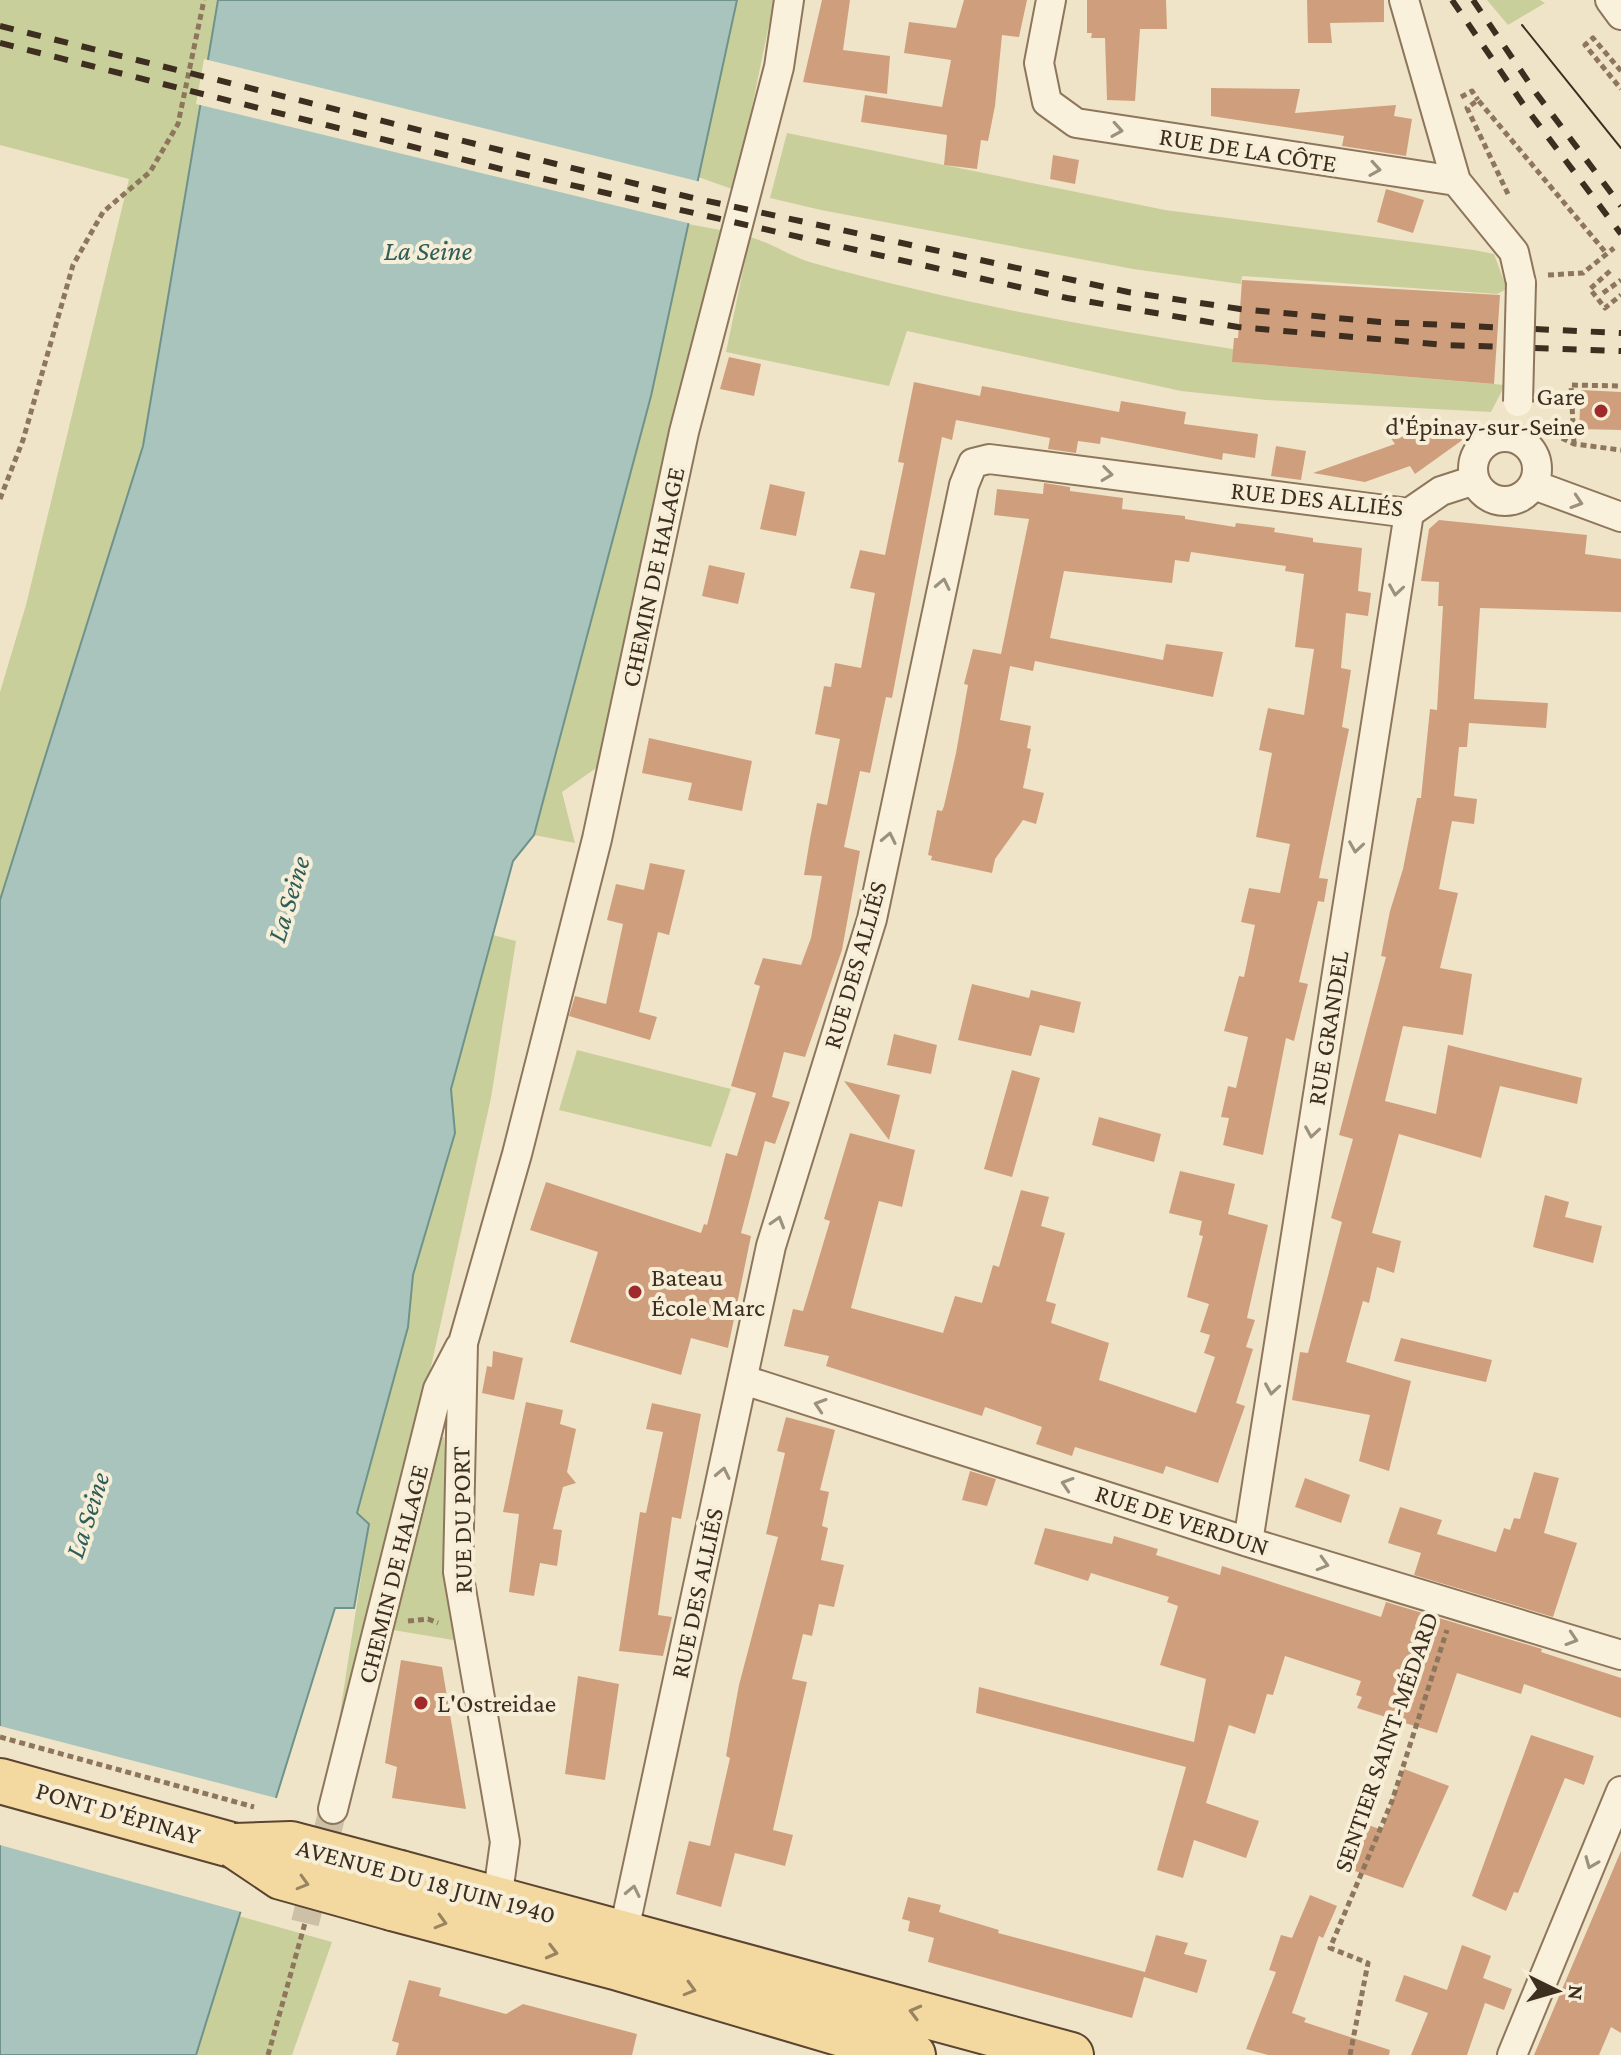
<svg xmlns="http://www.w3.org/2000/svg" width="1621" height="2055" viewBox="0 0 1621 2055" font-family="'Crimson Pro',serif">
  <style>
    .green { fill: #c9cf9b }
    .water { fill: #a9c4bc; stroke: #6f938a; stroke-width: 2 }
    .pier { fill: #f0e4c8 }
    .building { fill: #cf9f7d }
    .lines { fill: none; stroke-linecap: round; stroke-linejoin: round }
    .minor-tunnel { stroke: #ccc0a6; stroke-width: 28; stroke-dasharray: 28 14; stroke-linecap: butt }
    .minor-casing { stroke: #8d765c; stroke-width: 32 }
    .primary-casing { stroke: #5b4430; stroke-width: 48 }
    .path { stroke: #8d765c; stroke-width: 5; stroke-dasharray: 6 4; stroke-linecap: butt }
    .minor { stroke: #faf1dc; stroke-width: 28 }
    .primary { stroke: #f3d9a0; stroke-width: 44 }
    .tram { stroke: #3d2e20; stroke-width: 2 }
    .rail { stroke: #3d2e20; stroke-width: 6; stroke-dasharray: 14 14; stroke-linecap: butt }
    .minor-bridge-casing { stroke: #8d765c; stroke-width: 32; stroke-linecap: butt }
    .primary-bridge-casing { stroke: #5b4430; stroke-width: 48; stroke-linecap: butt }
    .minor-bridge { stroke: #faf1dc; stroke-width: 28 }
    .primary-bridge { stroke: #f3d9a0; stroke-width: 44 }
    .oneway { stroke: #9c907e }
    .oneway2 { stroke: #988460 }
    .poi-dot { fill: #9e2a2b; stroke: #f7eed8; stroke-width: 3 }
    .labels { text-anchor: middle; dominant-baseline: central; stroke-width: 8; stroke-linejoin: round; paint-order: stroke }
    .street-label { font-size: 26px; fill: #3d2e20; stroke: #f7eed8 }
    .poi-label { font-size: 26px; fill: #3d2e20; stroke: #f7eed8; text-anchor: start }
    .water-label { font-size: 28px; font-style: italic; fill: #2f5d5a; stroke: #f7eed8 }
  </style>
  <rect width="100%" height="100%" fill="#f0e4c8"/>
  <path class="green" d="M0,0H218L143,446L0,900V692L26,605L129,179L0,145Z
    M737,0H774L735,190L698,177Z
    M1487,0H1540L1545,3L1508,25Z
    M787,133L1165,210L1474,250L1494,254L1507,289L1497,294L1242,276L1241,284L1133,269L821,210L770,198Z
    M688,224L726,231L609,759L562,792L575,843L534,835L651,396Z
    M750,237C772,243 791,257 813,263C950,301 1092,328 1233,349V362L1505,385L1491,412L1266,400L1181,391L907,331L889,386L726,352Z
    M493,935L516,941L491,1098L388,1559L335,1746L369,1525L357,1513L408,1327L413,1275L455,1133L451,1089Z
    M577,1050L731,1089L711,1147L559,1110Z
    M444,1437L459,1641L387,1629L430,1444Z
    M239,1916L332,1942L292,2055H196Z"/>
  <path class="water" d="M218,0H737L651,396L534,835L513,861L451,1089L455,1133L413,1275L408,1327L357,1513L369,1524L354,1608H335L196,2055H0V900L143,446Z"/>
  <path class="pier" d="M204,59L701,182L692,224L196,104Z
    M0,1726L280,1799L245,1913L0,1845Z"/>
  <path class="building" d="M822,0H850L843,50L890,56L887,94L803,82Z
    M964,0H1027L1019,37L1002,35L995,106L988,141L981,140L977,169L944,165L947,135L861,122L865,95L942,107L951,60L904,53L909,22L956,28Z
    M1087,0H1166L1167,29H1140L1135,101L1107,100L1105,38H1091L1092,33H1087Z
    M1307,0H1384V22L1330,23L1332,43H1308Z
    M1211,88L1300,89L1295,113L1396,105L1394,116L1412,119L1406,156L1342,146L1344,136L1211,116Z
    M1053,155L1079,160L1075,184L1050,179Z
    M1386,189L1424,200L1413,233L1377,222Z
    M1242,280L1500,295L1494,384L1232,362L1234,338H1238Z
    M729,357L761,364L754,396L720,389Z
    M914,382L980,396L982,386L1119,412L1121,401L1186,412L1184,424L1258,434L1255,458L1223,453L1222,460L1101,437L1100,444L1078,441L1076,453L1048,449L1050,438L956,420L952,440L942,437L892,698L886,697L870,773L860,771L844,847L860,851L842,950L805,1057L784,1052L772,1097L790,1102L775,1144L765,1141L741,1233L751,1236L728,1348L691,1338L681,1375L570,1342L598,1252L530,1230L546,1182L701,1233L704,1224L707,1225L726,1153L737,1156L756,1093L731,1086L760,986L754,984L763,958L801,965L811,938L822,876L804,875L810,839L817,803L827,805L840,739L815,734L824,686L831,687L835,663L861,668L875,593L850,588L860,550L885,555L904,463L898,462Z
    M1581,390L1621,392V430L1579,429Z
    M1475,431L1415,474L1410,466L1365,482L1313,473L1395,444L1390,437Z
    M1276,446L1306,451L1301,480L1271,476Z
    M1044,483L1070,487V491L1123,498L1122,509L1185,516V519L1235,527L1236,523L1275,528L1274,532L1313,538V542L1362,548L1358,591L1371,593L1368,616L1346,613L1341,668L1351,670L1342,727L1349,729L1319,878L1328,879L1324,902L1318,901L1299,982L1308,984L1294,1041L1286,1038L1263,1155L1223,1145L1229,1118L1221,1117L1228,1086L1236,1088L1248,1037L1224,1031L1239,976L1244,977L1255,925L1241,922L1249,888L1280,893L1290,844L1256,837L1272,753L1259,750L1268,708L1304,715L1314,649L1295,647L1304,574L1285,571L1286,566L1191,552L1189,562L1175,560L1172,583L1064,571L1050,638L1163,660L1166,644L1223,652L1213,697L1035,661L1033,671L1010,666L1000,720L1031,726L1027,748L1031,749L1023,788L1044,793L1036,824L1023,820L995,859L992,873L931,860L932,856L928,855L937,810L942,811L944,806L956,753L968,685L964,684L973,649L1001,654L1029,519L994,515L997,489L1043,494Z
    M770,484L805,492L796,536L760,529Z
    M1439,520L1587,535L1585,554L1621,559V612L1480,608L1474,699L1548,703L1546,728L1469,723L1467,747H1459L1454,796L1477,799L1474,824L1452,821L1439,889L1458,893L1440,968L1472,974L1463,1035L1403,1026L1385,1101L1436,1114L1448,1045L1582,1078L1577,1104L1500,1086L1481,1158L1399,1134L1372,1233L1401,1241L1394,1273L1377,1267L1369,1303L1363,1301L1346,1362L1411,1381L1389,1471L1359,1461L1370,1415L1292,1400L1300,1352L1308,1353L1342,1222L1331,1218L1353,1139L1339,1135L1386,957L1381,956L1390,911L1403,869L1417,798H1421L1430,709L1437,710L1443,606H1438L1439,582L1421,581L1429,529Z
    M709,565L745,573L738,604L702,596Z
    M649,738L752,761L742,811L688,800L692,783L642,773Z
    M650,863L685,870L669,935L658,932L639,1012L657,1017L650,1040L569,1016L575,996L606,1004L623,924L607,920L616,884L644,890Z
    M972,984L1029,998L1031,990L1081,1002L1074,1033L1040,1025L1031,1056L958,1040Z
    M894,1034L937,1045L931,1074L887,1065Z
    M1012,1070L1040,1078L1012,1177L984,1169Z
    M844,1081L900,1095L889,1140Z
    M1099,1117L1161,1134L1154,1162L1092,1145Z
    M850,1133L915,1150L902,1207L879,1201L851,1308L943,1333L955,1296L982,1303L993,1265L999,1267L1021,1190L1049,1197L1041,1226L1065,1233L1046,1301L1056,1304L1051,1323L1109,1343L1099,1380L1196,1413L1215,1357L1204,1353L1210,1335L1200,1332L1209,1304L1187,1297L1203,1236L1199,1235L1202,1221L1169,1213L1180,1171L1235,1184L1228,1214L1268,1225L1247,1318L1255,1320L1246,1347L1253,1349L1236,1403L1245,1406L1218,1483L1166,1466L1163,1474L1075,1447L1072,1456L1036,1444L1042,1427L985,1407L982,1416L826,1366L829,1356L784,1346L793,1309L803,1311L830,1221L824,1219Z
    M1545,1195L1569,1202L1565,1217L1602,1226L1593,1263L1533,1247Z
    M1401,1338L1492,1360L1486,1382L1394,1361Z
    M493,1351L523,1358L514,1400L482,1393L487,1366L492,1367Z
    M526,1402L563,1410L560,1424L576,1429L567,1472L576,1483L563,1487L553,1529L562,1530L557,1566L540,1563L534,1596L509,1592L519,1514L503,1512Z
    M652,1403L701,1414L681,1519L672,1517L658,1615L672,1617L663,1656L619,1651L640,1512L646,1513L663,1432L646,1429Z
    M786,1417L835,1430L820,1490L829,1492L822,1526L828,1528L821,1560L844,1565L834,1607L819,1604L812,1636L803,1634L792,1679L807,1682L773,1830L793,1835L785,1866L735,1853L721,1907L676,1894L689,1841L710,1846L730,1758L726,1756L739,1685L778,1537L766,1534L785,1453L777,1451Z
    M970,1471L996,1479L987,1506L962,1500Z
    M1534,1472L1559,1478L1544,1533L1577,1543L1553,1617L1414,1575L1421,1553L1388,1543L1400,1507L1442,1520L1437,1534L1496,1552L1504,1528L1510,1530L1514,1518L1520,1519Z
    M1305,1478L1350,1495L1341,1523L1295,1507Z
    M1045,1528L1112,1544L1114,1536L1158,1549L1156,1555L1220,1575L1222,1566L1381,1617L1386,1602L1542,1649L1541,1652L1621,1678V1718L1524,1684L1521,1694L1457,1673L1437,1733L1357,1708L1362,1697L1356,1695L1361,1681L1285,1656L1273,1695L1267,1694L1255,1734L1229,1725L1206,1803L1259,1821L1246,1858L1194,1840L1183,1878L1157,1870L1186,1767L976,1713L979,1687L1194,1742L1206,1679L1160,1665L1178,1606L1167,1602L1169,1597L1091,1573L1088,1581L1034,1564Z
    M401,1660L442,1667L466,1809L392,1798L397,1767L385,1763Z
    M578,1676L619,1684L605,1780L565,1774Z
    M1531,1735L1594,1756L1584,1785L1565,1778L1518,1893L1514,1892L1506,1911L1472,1896Z
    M1404,1769L1449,1786L1403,1888L1338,1865L1355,1820L1382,1830Z
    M1621,1851V2033L1611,2027L1599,2055H1534Z
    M1310,1895L1337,1906L1323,1938L1319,1936L1292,2013L1306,2018L1304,2022L1390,2050L1389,2055H1268L1246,2049L1276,1972L1269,1970L1281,1935L1292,1938Z
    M908,1897L941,1905L939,1912L999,1930L998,1933L1145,1972L1156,1935L1188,1943L1184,1954L1207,1960L1197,1993L1144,1977L1132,2018L928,1962L934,1938L908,1931L910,1921L902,1919Z
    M1462,1945L1491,1956L1483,1978L1512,1989L1504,2010L1485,2003L1467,2055H1411L1428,2013L1395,2001L1404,1975L1447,1990Z
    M409,1980L441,1988L439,1996L506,2014L523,2004L637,2034L632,2055H396L399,2043L392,2041Z"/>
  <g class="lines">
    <path class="minor-tunnel" d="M305,1923L333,1809"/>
    <defs>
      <path id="minor" d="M1051,0L1039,63L1047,102L1076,123L1456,181
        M1404,0L1456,181L1514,252L1521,283
        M1610,0L1621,15
        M1473 469a32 32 0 1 1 64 0a32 32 0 1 1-64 0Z
        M1534,485L1621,517
        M744,1380L1248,1542L1621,1655
        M1248,1542L1409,513
        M333,1809L438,1389L460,1347
        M495,1915L505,1842L458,1572L463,1343L517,1154L597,839L684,432L779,67L789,0
        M620,1949L771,1246L872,919L964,485L973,463L989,459L1409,513L1441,491L1475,480
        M1512,2055L1621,1791"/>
      <path id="primary" d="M0,1781L235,1846
        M400,1873L1071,2055
        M392,1908L615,1967L913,2055"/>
    </defs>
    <use href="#minor" class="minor-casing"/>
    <use href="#primary" class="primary-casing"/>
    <path class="path" d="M1621,71L1593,38L1585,45L1621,89
      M1461,97L1472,91L1478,100
      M1508,194L1467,108L1478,100L1607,254
      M1610,271L1590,289L1605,308L1621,295
      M1548,275L1583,273L1614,248
      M1603,293L1621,280
      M1535,425L1574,444L1621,450
      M1574,444L1571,385L1621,386
      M0,499L23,440L73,265L103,212L150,172L178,124L204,0
      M408,1621L428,1619L438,1623
      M0,1737L254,1807
      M268,2055L305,1923
      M1350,2055L1368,1963L1330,1948L1392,1801L1447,1630"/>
    <use href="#minor" class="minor"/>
    <use href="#primary" class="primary"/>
    <path class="tram" d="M1522,25L1621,148"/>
    <path class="rail" d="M1452,0L1523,104L1621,234
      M1473,0L1536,93L1621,206
      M0,26L689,197L1128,292L1240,309L1380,322L1621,333
      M0,43L505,170L1067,298L1238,327L1446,345L1621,351"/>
    <defs>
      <path id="minor-bridge" d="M1518,402L1521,283"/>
      <path id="primary-bridge" d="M235,1846L281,1877L392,1908
        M235,1846L291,1844L400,1873"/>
    </defs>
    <use href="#minor-bridge" class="minor-bridge-casing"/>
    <use href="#primary-bridge" class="primary-bridge-casing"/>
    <use href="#minor-bridge" class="minor-bridge"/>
    <use href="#primary-bridge" class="primary-bridge"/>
  </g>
  <defs><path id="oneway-chevron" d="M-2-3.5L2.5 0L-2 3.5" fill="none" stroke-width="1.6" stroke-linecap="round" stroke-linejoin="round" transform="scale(2)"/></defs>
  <g class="oneway">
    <use href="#oneway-chevron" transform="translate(1117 130) rotate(9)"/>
    <use href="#oneway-chevron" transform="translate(1375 169) rotate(9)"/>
    <use href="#oneway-chevron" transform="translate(1107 474) rotate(7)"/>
    <use href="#oneway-chevron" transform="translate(1577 502) rotate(18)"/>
    <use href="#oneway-chevron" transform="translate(943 584) rotate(-78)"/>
    <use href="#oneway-chevron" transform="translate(1396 590) rotate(99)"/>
    <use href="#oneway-chevron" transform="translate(889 838) rotate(-78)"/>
    <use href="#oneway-chevron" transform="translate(1356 847) rotate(99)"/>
    <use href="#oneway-chevron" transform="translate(1312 1132) rotate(99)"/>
    <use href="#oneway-chevron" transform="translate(778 1222) rotate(-73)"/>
    <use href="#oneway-chevron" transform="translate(1272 1389) rotate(99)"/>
    <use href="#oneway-chevron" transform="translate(820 1405) rotate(-162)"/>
    <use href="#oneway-chevron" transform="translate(723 1473) rotate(-78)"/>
    <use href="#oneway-chevron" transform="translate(1067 1484) rotate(-162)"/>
    <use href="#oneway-chevron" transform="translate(1323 1564) rotate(16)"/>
    <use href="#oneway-chevron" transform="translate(1572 1639) rotate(18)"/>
    <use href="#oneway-chevron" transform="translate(1591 1863) rotate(112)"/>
    <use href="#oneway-chevron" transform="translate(633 1891) rotate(-78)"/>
  </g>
  <g class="oneway2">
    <use href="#oneway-chevron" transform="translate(303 1883) rotate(16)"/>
    <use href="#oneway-chevron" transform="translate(441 1922) rotate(16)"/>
    <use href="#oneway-chevron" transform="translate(552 1952) rotate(14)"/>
    <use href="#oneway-chevron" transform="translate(690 1989) rotate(16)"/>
    <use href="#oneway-chevron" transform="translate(915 2012) rotate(-165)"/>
  </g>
  <g class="poi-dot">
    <circle cx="1601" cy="411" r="8"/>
    <circle cx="635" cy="1292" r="8"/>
    <circle cx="421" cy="1703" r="8"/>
  </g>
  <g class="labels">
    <g class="street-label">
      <text transform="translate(1248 150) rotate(9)">RUE DE LA CÔTE</text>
      <text transform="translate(1317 499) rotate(6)">RUE DES ALLIÉS</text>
      <text transform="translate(653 577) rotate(-78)">CHEMIN DE HALAGE</text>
      <text transform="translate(855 965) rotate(-74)">RUE DES ALLIÉS</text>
      <text transform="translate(1328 1028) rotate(-81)">RUE GRANDEL</text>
      <text transform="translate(462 1520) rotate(-91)">RUE DU PORT</text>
      <text transform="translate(1182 1520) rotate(18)">RUE DE VERDUN</text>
      <text transform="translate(393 1574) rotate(-76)">CHEMIN DE HALAGE</text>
      <text transform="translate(697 1593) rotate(-78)">RUE DES ALLIÉS</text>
      <text transform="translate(1386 1742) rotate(-71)">SENTIER SAINT-MÉDARD</text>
      <text transform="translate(118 1813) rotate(16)">PONT D'ÉPINAY</text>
      <text transform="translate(426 1881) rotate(15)">AVENUE DU 18 JUIN 1940</text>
    </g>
    <g class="poi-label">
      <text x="1585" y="396" text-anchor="end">Gare<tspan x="1585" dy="30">d'Épinay-sur-Seine</tspan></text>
      <text x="651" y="1277">Bateau<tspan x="651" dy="30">École Marc</tspan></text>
      <text x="437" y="1703">L'Ostreidae</text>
    </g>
    <g class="water-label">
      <text x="428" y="250">La Seine</text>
      <text transform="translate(288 899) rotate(-73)">La Seine</text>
      <text transform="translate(87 1515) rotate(-72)">La Seine</text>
    </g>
  </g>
  <g transform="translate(1557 1991) rotate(95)" stroke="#f7eed8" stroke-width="6" paint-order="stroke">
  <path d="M0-6L14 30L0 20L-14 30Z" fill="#3d2e20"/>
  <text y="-12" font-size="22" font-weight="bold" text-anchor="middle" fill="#3d2e20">N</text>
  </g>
</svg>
